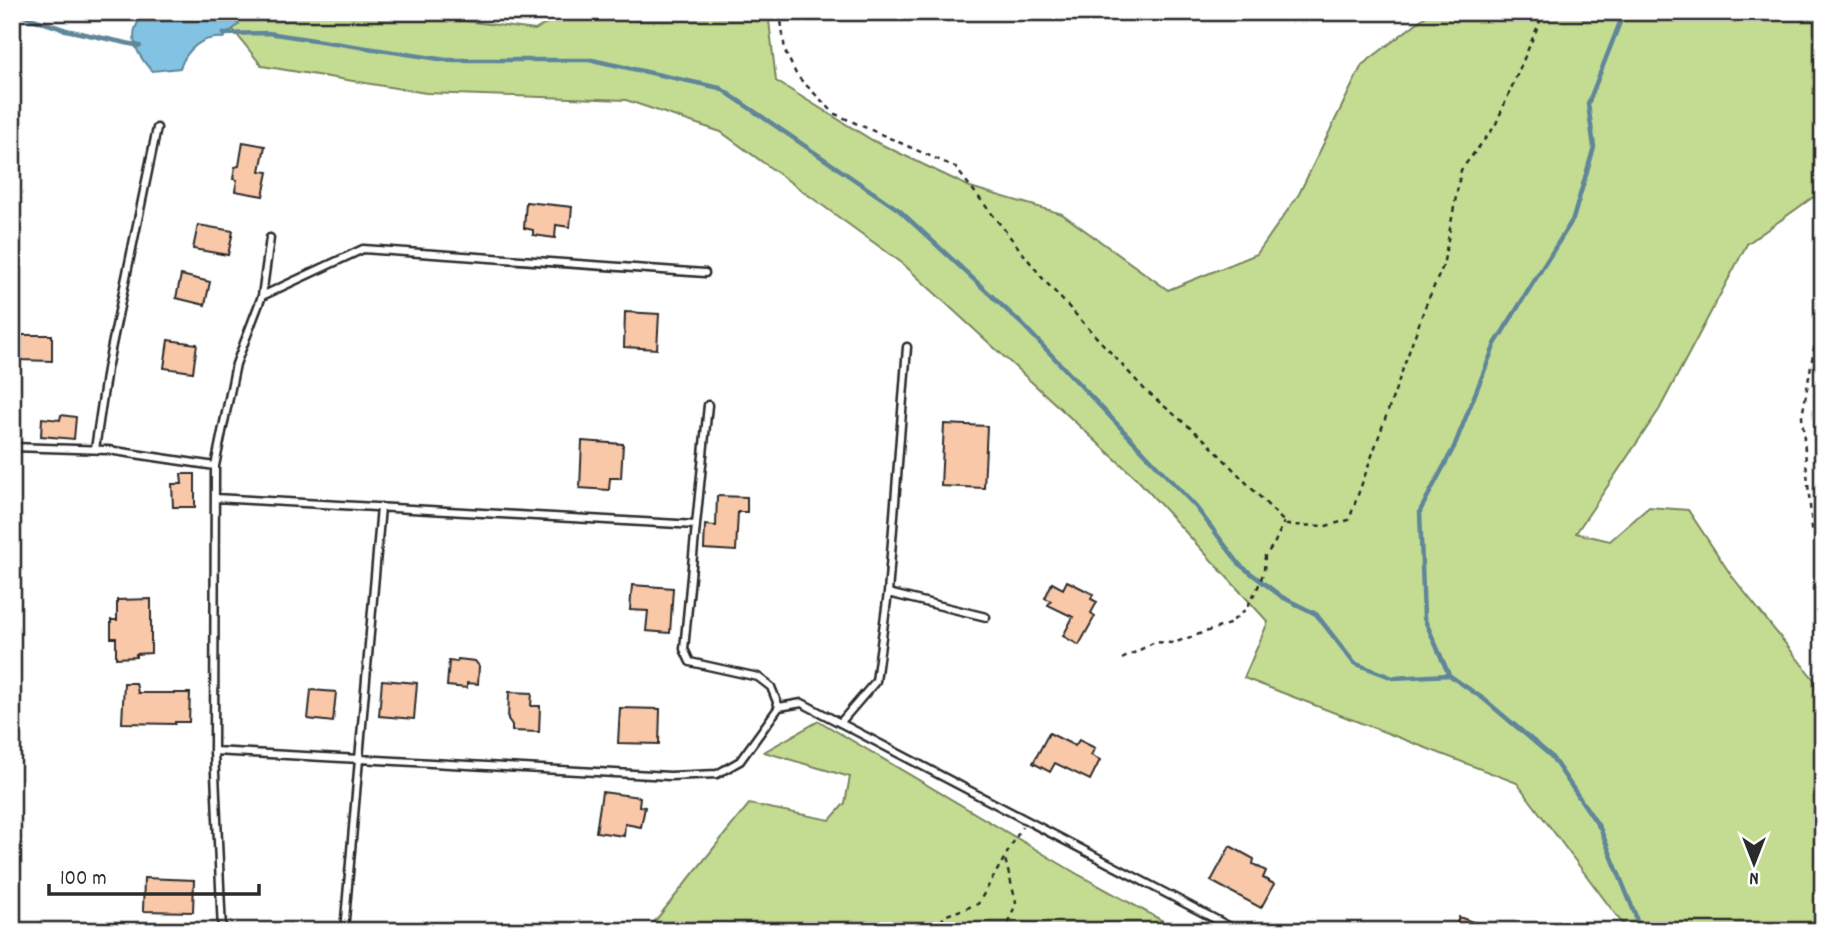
<svg xmlns="http://www.w3.org/2000/svg" width="1835" height="943" viewBox="0 0 1835 943" font-family="Dekko,sans-serif">
  <style>
    .green { fill: #c4dc92; stroke: #78845e; stroke-width: 2 }
    .water { fill: #82c3e3; stroke: #5f8699; stroke-width: 2 }
    .lines { fill: none; stroke-linecap: round; stroke-linejoin: round }
    .stream { stroke: #5f8699; stroke-width: 4.5 }
    .building { fill: #f8c8a8; stroke: #2b2b2b; stroke-width: 2 }
    .service-casing { stroke: #2b2b2b; stroke-width: 11 }
    .path { stroke: #2b2b2b; stroke-width: 2.5; stroke-dasharray: 5 5; stroke-linecap: butt }
    .service { stroke: #fff; stroke-width: 6 }
  </style>
  <rect width="100%" height="100%" fill="#fff"/>
  <filter id="ink" filterUnits="userSpaceOnUse"><feTurbulence type="fractalNoise" baseFrequency=".0143" numOctaves="2"/><feDisplacementMap in="SourceGraphic" scale="14" xChannelSelector="R" yChannelSelector="G"/><feConvolveMatrix kernelMatrix="1 2 1 2 8 2 1 2 1" color-interpolation-filters="sRGB"/></filter>
  <g filter="url(#ink)">
    <path class="green" d="M219,12H396L535,30L565,12H768L776,81L872,140L970,187L1062,214L1168,290L1257,254L1299,194L1362,65L1431,12H1823V190L1747,244L1659,410L1576,533L1610,541L1649,507L1688,510L1731,575L1823,691V931H1628L1517,783L1244,678L1268,622L1136,478L902,263L721,132L626,100L426,93L262,66Z
      M819,721L1079,875L1181,931H647L749,804L830,820L845,803L850,777L764,752Z"/>
    <path class="water" d="M147,12H224L239,24L223,38C202,36 187,49 180,68L152,71C134,52 125,31 147,12Z"/>
    <g class="lines">
      <path class="stream" d="M12,12L66,30L140,46
        M1624,12L1588,104L1594,147L1573,219L1495,344L1454,447L1420,511L1424,618L1449,675L1485,700L1551,756L1600,828L1635,914L1639,931
        M223,34L268,33L446,60H592L720,88L899,210L1023,325L1196,507L1240,565L1282,597L1316,614L1354,663L1393,678L1449,675"/>
    </g>
    <path class="building" d="M243,142L265,146L260,171L268,172L263,196L235,191L237,180L233,179L235,167L239,166Z
      M526,202L572,207L570,227L556,225L555,238L533,235V230L524,228Z
      M198,225L233,231L228,255L193,249Z
      M181,275L210,282L205,305L176,298Z
      M625,312L659,314L657,349L624,347Z
      M19,335H52V361L19,360Z
      M168,340L197,344L193,372L164,368Z
      M61,415L76,417L74,439L41,436L42,418L60,420Z
      M944,424L987,426L984,488L941,486Z
      M582,441L623,444L621,478H610L609,490L580,488Z
      M181,474H195V507H173L172,484H182Z
      M717,496L747,497V512H738L736,551L704,549L705,525L716,526Z
      M1067,581L1093,594L1091,599L1097,602L1091,613L1095,616L1079,645L1063,636L1073,617L1048,605L1051,601L1045,598L1052,583L1063,589Z
      M632,585L673,588L670,633L646,631L648,611L630,610Z
      M151,599V653L136,654V657L116,658V638H111V620H117V600Z
      M458,659L475,661L479,666L478,684L467,683V688L447,686L449,661L457,662Z
      M382,680L417,683L414,719L379,716Z
      M124,683H136L138,693H190L189,722H175V724L122,723Z
      M311,690L336,692L333,722L308,719Z
      M509,692L532,693L531,706H540L539,732L512,731V725L508,719Z
      M620,708L660,709L659,744L618,743Z
      M1049,733L1075,746L1079,740L1095,748L1091,755L1100,760L1090,780L1055,763L1050,772L1033,763Z
      M602,792L640,797L639,806L645,807L641,827L625,824L624,836L596,832Z
      M1230,846L1254,859L1253,864L1266,871L1263,878L1274,884L1261,908L1211,881Z
      M144,878L194,880L193,912L143,911Z
      M1459,917L1492,929V931H1454Z"/>
    <g class="lines">
      <defs>
        <path id="service" d="M262,296L270,238
          M12,447L108,450L215,466
          M95,449L107,369L157,128
          M215,498L696,525L684,649L690,662L758,677L771,687L779,707
          M696,525L708,405
          M888,593L986,617
          M840,723L876,681L888,593L907,347
          M214,751L670,776L717,774L740,761L779,707L802,703L1238,931
          M222,931L214,751L215,466L236,364L262,296L363,249L705,273
          M344,931L381,507"/>
      </defs>
      <use href="#service" class="service-casing"/>
      <path class="path" d="M780,12L785,51L797,76L835,114L955,167L1044,280L1146,391L1206,441L1287,525L1326,526L1349,520L1425,307L1443,266L1461,170L1495,126L1544,12
        M1823,297L1802,417L1812,528L1823,560
        M1122,659L1155,642L1173,643L1229,624L1246,609L1258,587L1264,571L1265,556L1274,544L1284,522
        M937,931L944,916L978,904L1022,827
        M1004,931L1007,929L1016,902L1005,859"/>
      <use href="#service" class="service"/>
    </g>
  </g>
  <rect width="1835" height="943" fill="none" stroke="#fff" stroke-width="42"/>
  <rect x="21" y="21" width="1793" height="901" fill="none" stroke="#2b2b2b" stroke-width="2.5" filter="url(#ink)"/>
  <g transform="translate(1754 863) rotate(180)" stroke="#ffffff" stroke-width="5" paint-order="stroke">
  <path d="M0-5L12 26L0 18L-12 26Z" fill="#2b2b2b"/>
  <text y="-10" font-size="19" font-weight="bold" text-anchor="middle" fill="#2b2b2b">N</text>
  </g>
  <path d="M49 884v10h210v-10" fill="none" stroke="#2b2b2b" stroke-width="3.5"/>
  <text x="60" y="884" font-size="21" fill="#2b2b2b" stroke="#ffffff" stroke-width="5" paint-order="stroke">100 m</text>
</svg>
